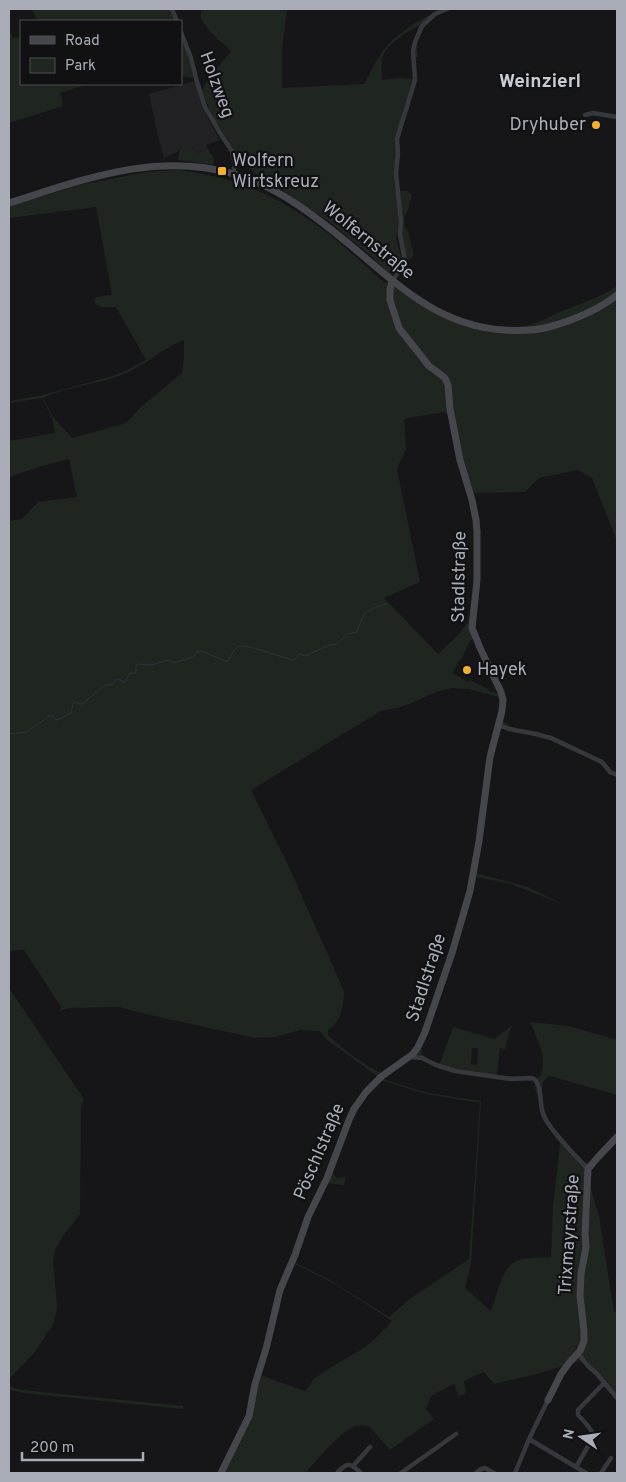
<svg xmlns="http://www.w3.org/2000/svg" width="626" height="1482" viewBox="0 0 626 1482" font-family="Overpass,sans-serif">
  <style>
    .built { fill: #222225 }
    .green { fill: #1e261f; fill-rule: evenodd }
    .lines { fill: none; stroke-linecap: round; stroke-linejoin: round }
    .stream { stroke: #2c353c; stroke-width: 1 }
    .street { stroke: #37383d; stroke-width: 4.5 }
    .secondary { stroke: #45474d; stroke-width: 7 }
    .poi-dot { fill: #f2b134; stroke: #111113; stroke-width: 2 }
    .labels { text-anchor: middle; dominant-baseline: central; stroke-width: 4.5; stroke-linejoin: round; paint-order: stroke }
    .street-label { font-size: 18px; fill: #a8adb8; stroke: #111113 }
    .poi-label { font-size: 18px; fill: #a8adb8; stroke: #111113; text-anchor: start }
    .neighbourhood-label { font-size: 19px; font-weight: bold; fill: #c9ccd4; stroke: #111113 }
  </style>
  <rect width="100%" height="100%" fill="#161618"/>
  <path class="built" d="M195,81L206,115L220,140L206,145L208,149L198,153L190,146L164,158L158,136L149,94Z"/>
  <path class="green" d="M32,9H170L175,21H37Z
    M201,9H287L282,50V88L364,84C370,73 375,62 382,52C394,35 417,21 436,12L437,9V14C422,26 415,37 418,57L411,58V51L420,25C408,31 388,43 383,56C381,63 382,73 382,80L399,78L414,79L397,137L400,222L396,238L401,257V264L399,270L395,274L391,275L388,273L370,255L327,220L286,193L275,183L255,174L244,161L250,152L237,154L214,120L202,92L206,82L231,51L211,33L201,19Z
    M9,30L13,38H21V84H87L60,93L63,106L9,123Z
    M181,37L192,66L194,78L181,76Z
    M190,146L198,153L208,149L213,157L214,165L178,160L180,150Z
    M176,170C230,175 277,195 321,228C343,244 364,265 385,283L398,280C431,310 480,332 525,326C536,324 547,318 557,313C578,305 599,298 617,286V541L592,478L578,470L539,478L525,492L473,493L479,532L478,588L474,617L475,629L478,640L474,638L470,641L461,660H459L453,673L468,682L470,680L488,689V691L503,694L505,703L503,720C510,730 524,730 535,732C560,737 584,752 607,764H601L543,737L503,729L498,731L495,738L490,763L476,873L528,887L562,904L511,884L475,877L458,940L421,1048C422,1058 430,1060 439,1064L440,1063L453,1027L494,1039L513,1025L510,1030L505,1049L500,1048L497,1075C511,1078 527,1075 539,1078C549,1058 538,1041 530,1022L569,1026L617,1040V1095L550,1076C544,1078 543,1082 542,1088C540,1120 564,1142 585,1162L589,1163L591,1162L617,1134V1140L595,1163L591,1169L590,1177V1185L599,1216L614,1311L617,1313V1395L580,1361L533,1375L494,1384L484,1372L464,1381L466,1393L459,1396L454,1384L431,1396L426,1409L434,1419L390,1450L369,1426C365,1426 360,1425 356,1426C342,1430 315,1461 306,1473H218L247,1415L256,1370L263,1351L275,1302L302,1228L326,1176L344,1125L351,1110L359,1097L377,1076L330,1042L324,1037L320,1031L300,1030L276,1037L255,1038L150,1015L119,1007L69,1008L60,1011L61,1007L24,950L9,951V521L22,519L38,502L77,497L69,459L39,467L9,477V441L55,433L52,418L42,398L9,403V401L39,396L109,377L125,371L146,360L116,307C108,307 97,309 94,301L96,297L112,295L96,207L9,218V206L87,183H90L146,172ZM184,340V357L182,373L141,407L126,423L72,438L53,417L43,398C66,387 94,385 119,376C142,368 161,349 184,340ZM444,412L448,415L459,469L467,493L475,523L474,586L468,622L457,636L438,654L384,598L420,582L397,469L406,449L404,420L408,418ZM452,688L468,689L499,697C503,710 496,722 493,734C490,744 488,754 486,764C480,798 480,833 473,866C462,925 441,982 420,1038C411,1055 398,1062 382,1073C368,1068 339,1046 328,1035V1030C342,1021 343,1007 344,991L288,865L251,790L381,711L397,708L412,703L436,692ZM472,1048H478L477,1065L471,1064ZM411,1059H419L438,1068L452,1072L509,1080L533,1081L534,1083L543,1120L560,1143L553,1207L551,1257C541,1258 529,1257 519,1260C502,1265 497,1295 491,1311L465,1288L471,1263L481,1101L428,1093L383,1079L397,1067ZM381,1080L426,1094L480,1103L469,1259L411,1298L389,1317L330,1280L294,1262L308,1223L328,1183L344,1185L346,1177L337,1178L333,1174L332,1171C343,1138 353,1103 381,1080ZM293,1263L335,1284L392,1321L375,1339L365,1347L325,1371L314,1379L305,1391L260,1375L283,1287Z
    M400,191H407L412,195L408,210L404,217L405,227L408,231L413,251V257L407,261L402,242Z
    M9,988L84,1099L81,1107L80,1214L63,1236L55,1250L53,1261L57,1305L56,1314L52,1326L35,1352L10,1378L9,1382Z
    M9,1386L18,1389L41,1392L183,1406V1409L24,1393L9,1390Z"/>
  <g class="lines">
    <path class="stream" d="M9,734L27,732L49,716H53L56,720H57L71,713L73,704L75,702L79,704H82L105,685H110L118,679L125,682L130,673H136V666L138,664C142,664 146,665 150,665C159,664 167,657 174,663L193,657L197,652L201,651L228,662C231,657 233,649 239,646C245,643 282,658 294,660L300,654L305,656L329,645L336,644L348,634L357,632C364,611 366,610 386,604"/>
    <path class="street" d="M172,9L177,21
      M181,32L191,58L197,82L205,107L220,133L232,151L235,164L233,174
      M585,115L593,113L617,117
      M392,281L404,265V256L400,234L401,222L396,173L398,153L397,139L415,80L413,51L415,42L422,26L435,14L447,9
      M499,725L509,729L536,734L551,738L602,762L610,772L617,775
      M411,1057L422,1058L436,1065L455,1071L511,1079L532,1078C543,1083 539,1103 543,1114C549,1130 576,1156 588,1169
      M578,1353L588,1366L597,1374L617,1398
      M529,1439L586,1473
      M353,1466L370,1447
      M576,1467L594,1436C591,1428 584,1421 578,1415V1410L604,1383
      M337,1473C348,1461 350,1463 361,1473
      M401,1473L456,1434
      M476,1473L481,1469L485,1468L494,1473
      M515,1473L529,1439L548,1400
      M601,1473L611,1458"/>
    <path class="secondary" d="M9,203C83,180 155,151 234,174C277,186 315,216 349,244C397,284 438,326 504,330C520,331 534,331 549,327C574,320 597,311 617,295
      M548,1400L561,1374L569,1363L580,1351L584,1341V1331L580,1296L581,1274L586,1247L585,1234L588,1169L598,1157L617,1137
      M221,1473L249,1416L255,1384L266,1349L280,1290L295,1255L308,1217L327,1178L349,1120L354,1109L366,1092L382,1076L413,1054L418,1047L425,1032L452,953L470,891L479,841L490,757L502,711L503,700L501,692L481,650L472,628L477,580V532L476,520L472,500L460,460L450,409L448,385L445,378L429,366L399,328L390,300V290L392,281"/>
  </g>
  <g class="poi-dot">
    <circle cx="596" cy="125" r="5"/>
    <rect x="217" y="166" width="10" height="10" rx="2.5"/>
    <circle cx="467" cy="670" r="5"/>
  </g>
  <g class="labels">
    <g class="street-label">
      <text transform="translate(216 85) rotate(70)">Holzweg</text>
      <text transform="translate(368 241) rotate(39)">Wolfernstraße</text>
      <text transform="translate(460 577) rotate(-89)">Stadlstraße</text>
      <text transform="translate(427 978) rotate(-72)">Stadlstraße</text>
      <text transform="translate(320 1152) rotate(-67)">Pöschlstraße</text>
      <text transform="translate(570 1235) rotate(-86)">Trixmayrstraße</text>
    </g>
    <g class="poi-label">
      <text x="586" y="125" text-anchor="end">Dryhuber</text>
      <text x="232" y="161">Wolfern<tspan x="232" dy="21">Wirtskreuz</tspan></text>
      <text x="477" y="670">Hayek</text>
    </g>
    <g class="neighbourhood-label">
      <text x="540" y="82">Weinzierl</text>
    </g>
  </g>
  <rect width="626" height="1482" fill="none" stroke="#a8adb8" stroke-width="20"/>
  <rect x="20" y="20" width="162" height="65" fill="#111113" stroke="#4d4f55"/>
  <rect x="30" y="36" width="25" height="8" fill="#45474d" stroke="#4d4f55"/>
  <text x="65" y="45" font-size="15" fill="#a8adb8">Road</text>
  <rect x="30" y="58" width="25" height="15" fill="#1e261f" stroke="#4d4f55"/>
  <text x="65" y="70" font-size="15" fill="#a8adb8">Park</text>
  <g transform="translate(581 1437) rotate(283)" stroke="#111113" stroke-width="4" paint-order="stroke">
  <path d="M0-4L9 19L0 12L-9 19Z" fill="#a8adb8"/>
  <text y="-8" font-size="14" font-weight="bold" text-anchor="middle" fill="#a8adb8">N</text>
  </g>
  <path d="M22 1452v8h121v-8" fill="none" stroke="#a8adb8" stroke-width="2.5"/>
  <text x="30" y="1452" font-size="15" fill="#a8adb8" stroke="#111113" stroke-width="4" paint-order="stroke">200 m</text>
</svg>
